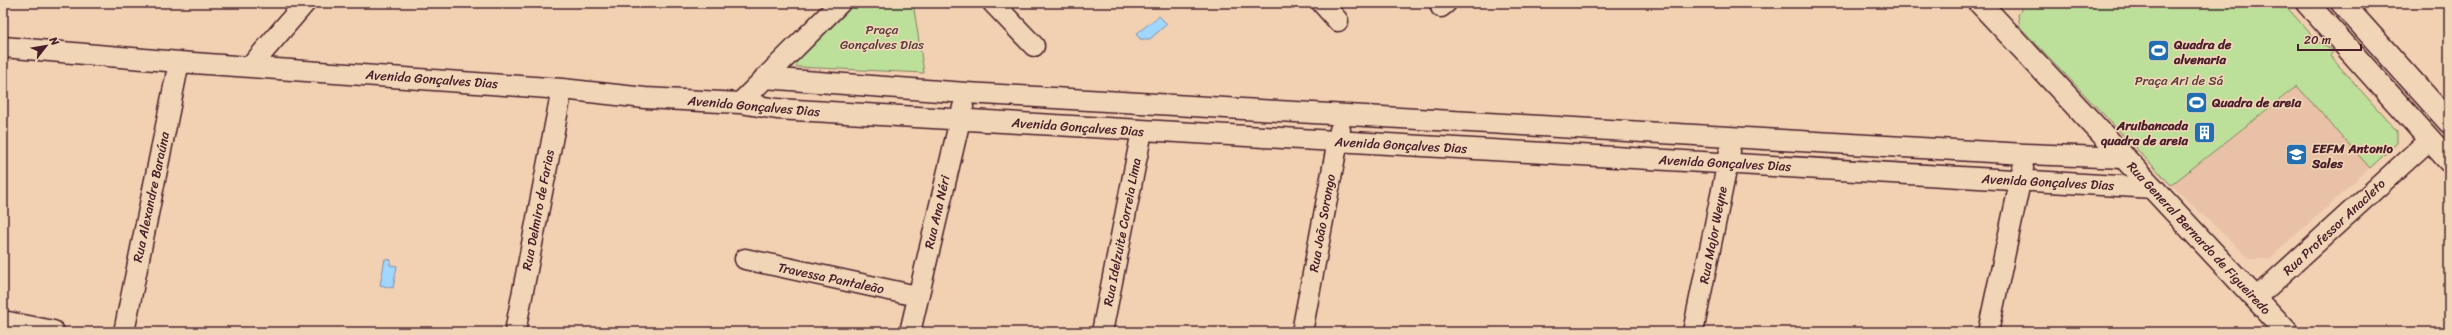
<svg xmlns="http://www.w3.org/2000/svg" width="2452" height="335" viewBox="0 0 2452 335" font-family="Sriracha,sans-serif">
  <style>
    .built { fill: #e8c1a6 }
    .park { fill: #bcdf99; stroke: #837f62 }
    .water { fill: #9fd7ff; stroke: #7d8daa }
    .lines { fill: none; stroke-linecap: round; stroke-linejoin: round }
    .street-casing { stroke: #4a1f2b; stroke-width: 23 }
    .secondary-casing { stroke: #4a1f2b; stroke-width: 25 }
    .primary-casing { stroke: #4a1f2b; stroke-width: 25 }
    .street { stroke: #f0d5b7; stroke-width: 20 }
    .secondary { stroke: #f0d5b7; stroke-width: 22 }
    .primary { stroke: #f0d5b7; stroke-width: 22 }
    .labels { text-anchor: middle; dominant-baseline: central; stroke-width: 3.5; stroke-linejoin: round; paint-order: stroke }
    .park-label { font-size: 13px; fill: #5b3c3c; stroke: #f0d5b7 }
    .poi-label { font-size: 13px; font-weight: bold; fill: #4a1f2b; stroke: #f0d5b7; text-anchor: start }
    .street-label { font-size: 13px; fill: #4a1f2b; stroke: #f0d5b7 }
  </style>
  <rect width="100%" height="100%" fill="#f2d0b2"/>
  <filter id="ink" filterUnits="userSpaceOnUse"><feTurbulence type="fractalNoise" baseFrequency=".025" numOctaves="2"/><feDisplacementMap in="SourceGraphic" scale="8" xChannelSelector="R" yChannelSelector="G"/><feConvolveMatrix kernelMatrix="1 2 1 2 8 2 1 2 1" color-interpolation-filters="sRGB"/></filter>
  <g filter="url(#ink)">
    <path class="built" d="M2330,56L2397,131V143L2269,259H2250L2171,185L2285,97Z"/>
    <path class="park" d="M852,3H913L924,73L797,67L793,57Z
      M2025,3H2283L2318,42L2333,51L2330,56L2397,131V143L2370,168L2297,86L2171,185L2020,27L2018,15Z"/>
    <path class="water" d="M1159,16L1167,24L1150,39H1140L1136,34Z
      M385,259L391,260L390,265L397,266L393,288L380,285Z"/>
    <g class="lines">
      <defs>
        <path id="street" d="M993,3L1034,46
          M1322,3L1338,21
          M1441,7L1446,3
          M3,47L179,62L562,89L645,98L740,103L777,109L2154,188
          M251,66L305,3
          M764,78L966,93L2025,154L2125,158
          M740,103L840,3
          M745,259L917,296
          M2256,298L2429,140
          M124,332L179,62
          M515,332L562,89
          M910,332L963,107
          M1102,332L1142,131
          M1302,332L1340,130
          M1693,332L1730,151
          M1988,332L2023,168"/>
        <path id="secondary" d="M1980,3L2287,332
          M3,322L53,332"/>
        <path id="primary" d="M2307,3L2449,161
          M2342,3L2449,122"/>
      </defs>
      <use href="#street" class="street-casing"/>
      <use href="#secondary" class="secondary-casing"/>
      <use href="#primary" class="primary-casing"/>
      <use href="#street" class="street"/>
      <use href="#secondary" class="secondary"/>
      <use href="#primary" class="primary"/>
    </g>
  </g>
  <defs>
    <symbol id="stadium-square" viewBox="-11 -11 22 22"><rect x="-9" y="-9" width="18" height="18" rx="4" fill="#1f6fb2" stroke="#f0d5b7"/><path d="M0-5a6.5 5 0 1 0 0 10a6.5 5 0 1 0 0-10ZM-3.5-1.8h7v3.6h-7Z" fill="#fff"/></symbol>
    <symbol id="building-square" viewBox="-11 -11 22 22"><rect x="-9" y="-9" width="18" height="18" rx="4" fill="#1f6fb2" stroke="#f0d5b7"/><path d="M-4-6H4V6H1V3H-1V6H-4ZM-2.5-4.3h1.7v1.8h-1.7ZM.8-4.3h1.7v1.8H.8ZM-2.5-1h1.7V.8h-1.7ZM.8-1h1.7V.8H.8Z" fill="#fff"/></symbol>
    <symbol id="school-square" viewBox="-11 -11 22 22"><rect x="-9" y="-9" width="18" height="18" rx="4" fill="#1f6fb2" stroke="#f0d5b7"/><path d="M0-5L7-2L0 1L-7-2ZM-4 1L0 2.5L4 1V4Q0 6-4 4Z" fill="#fff"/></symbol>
  </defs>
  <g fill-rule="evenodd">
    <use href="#stadium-square" x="2146" y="38" width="25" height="25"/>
    <use href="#stadium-square" x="2184" y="90" width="25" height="25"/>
    <use href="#building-square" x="2192" y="120" width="25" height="25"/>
    <use href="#school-square" x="2284" y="142" width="25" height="25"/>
  </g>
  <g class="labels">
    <g class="park-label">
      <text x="882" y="29">Praça<tspan x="882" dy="15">Gonçalves Dias</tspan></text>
      <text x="2179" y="80">Praça Ari de Sá</text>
    </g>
    <g class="poi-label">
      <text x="2174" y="44">Quadra de<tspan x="2174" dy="15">alvenaria</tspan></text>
      <text x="2212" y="102">Quadra de areia</text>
      <text x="2188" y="125" text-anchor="end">Aruibancada<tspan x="2188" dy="15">quadra de areia</tspan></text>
      <text x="2312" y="148">EEFM Antonio<tspan x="2312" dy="15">Sales</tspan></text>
    </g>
    <g class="street-label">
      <text transform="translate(432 79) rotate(4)">Avenida Gonçalves Dias</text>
      <text transform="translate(754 106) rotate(5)">Avenida Gonçalves Dias</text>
      <text transform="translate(1078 127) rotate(4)">Avenida Gonçalves Dias</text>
      <text transform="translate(1401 145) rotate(3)">Avenida Gonçalves Dias</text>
      <text transform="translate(1725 163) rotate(3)">Avenida Gonçalves Dias</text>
      <text transform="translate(2048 182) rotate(3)">Avenida Gonçalves Dias</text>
      <text transform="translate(151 197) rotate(-78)">Rua Alexandre Baraúna</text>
      <text transform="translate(538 210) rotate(-79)">Rua Delmiro de Farias</text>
      <text transform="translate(937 212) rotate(-77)">Rua Ana Néri</text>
      <text transform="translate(1322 223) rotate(-80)">Rua João Sorongo</text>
      <text transform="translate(2334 227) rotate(-43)">Rua Professor Anacleto</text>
      <text transform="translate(1122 232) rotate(-79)">Rua Idelzuite Correia Lima</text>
      <text transform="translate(1713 235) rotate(-79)">Rua Major Weyne</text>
      <text transform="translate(2199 238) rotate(47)">Rua General Bernardo de Figueiredo</text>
      <text transform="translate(831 278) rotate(12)">Travessa Pantaleão</text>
    </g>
  </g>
  <rect width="2452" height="335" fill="none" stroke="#f0d5b7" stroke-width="16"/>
  <rect x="8" y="8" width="2436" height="319" fill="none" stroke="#4a1f2b" stroke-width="1.5" filter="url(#ink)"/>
  <g transform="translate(46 46) rotate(59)" stroke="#f0d5b7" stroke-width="3" paint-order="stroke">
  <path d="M0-3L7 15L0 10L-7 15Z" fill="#4a1f2b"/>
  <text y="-6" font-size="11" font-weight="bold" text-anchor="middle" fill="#4a1f2b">N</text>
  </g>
  <path d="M2298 44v6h63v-6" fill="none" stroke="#4a1f2b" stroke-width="2"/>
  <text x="2304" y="44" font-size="12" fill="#4a1f2b" stroke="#f0d5b7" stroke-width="3" paint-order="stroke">20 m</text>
</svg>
